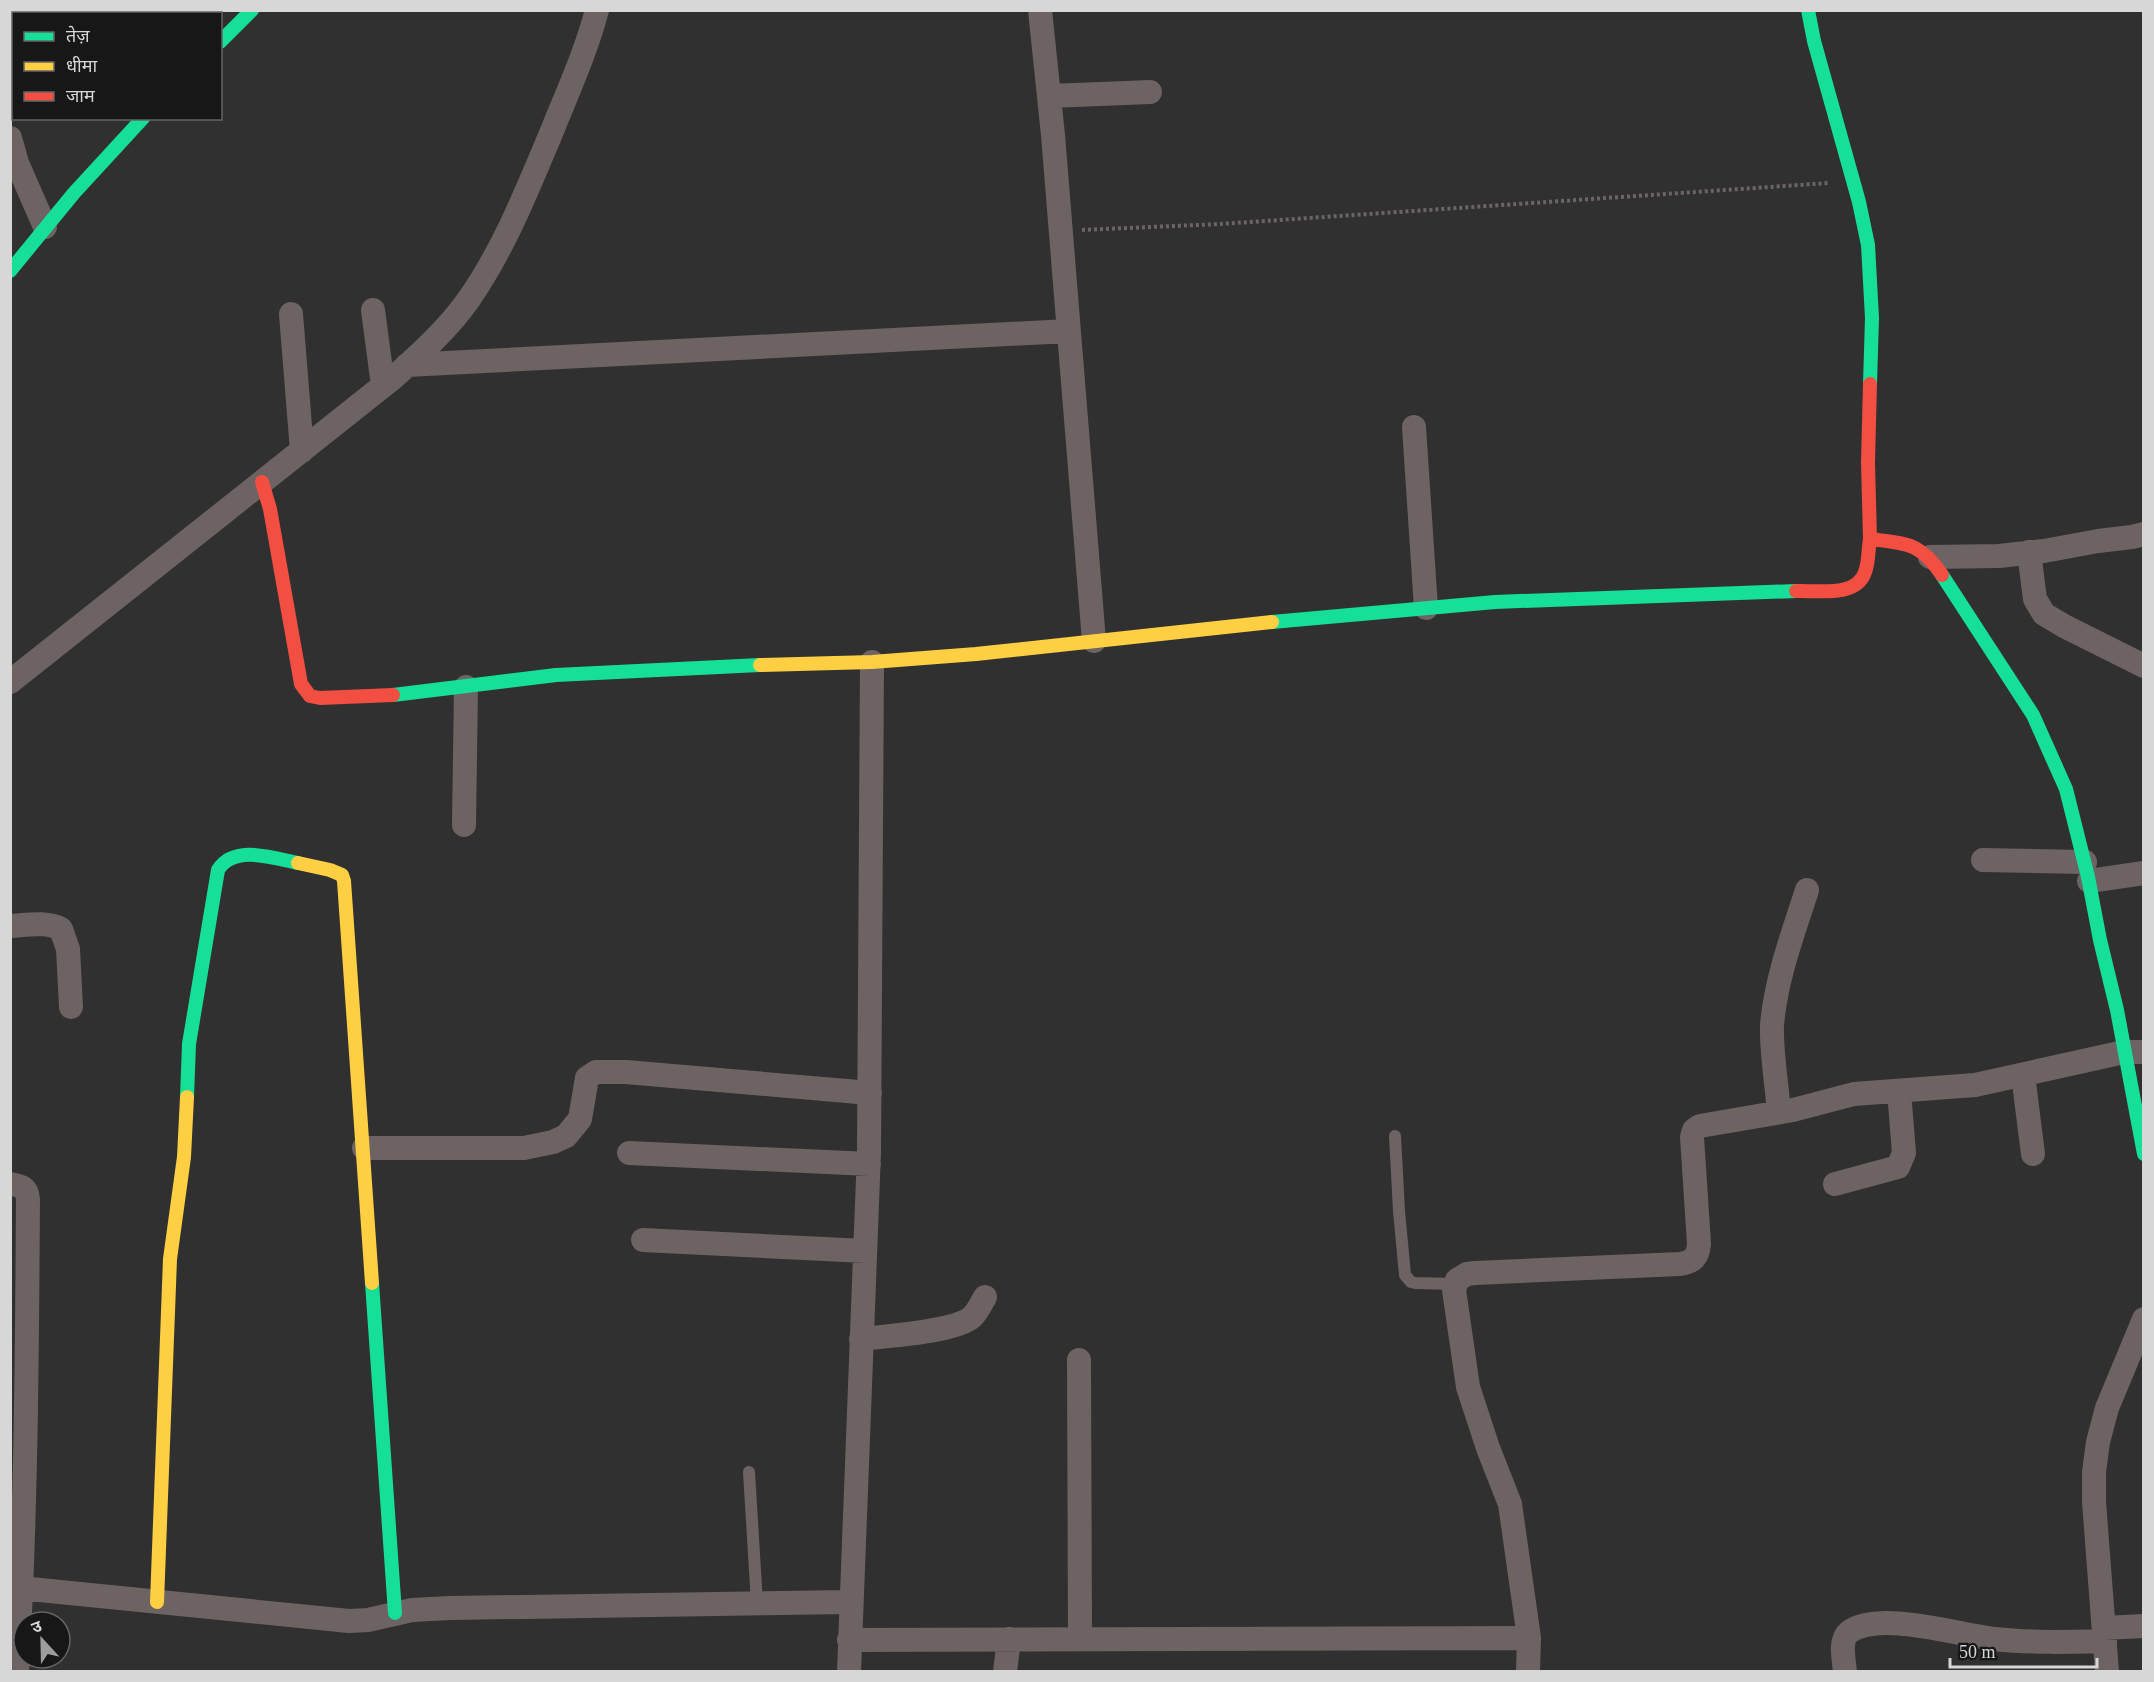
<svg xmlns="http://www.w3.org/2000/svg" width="2154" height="1682" viewBox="0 0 2154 1682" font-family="'Times New Roman','Noto Sans Devanagari',serif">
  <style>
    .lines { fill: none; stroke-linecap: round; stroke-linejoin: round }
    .path { stroke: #6c6564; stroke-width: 4; stroke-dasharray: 3 3; stroke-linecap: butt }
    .lane { stroke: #6d6362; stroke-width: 12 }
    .street { stroke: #6d6362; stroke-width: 24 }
    .fast { stroke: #16e098; stroke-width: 14 }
    .slow { stroke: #ffcf43; stroke-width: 14 }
    .jam { stroke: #f24e42; stroke-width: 14 }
  </style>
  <rect width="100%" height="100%" fill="#303030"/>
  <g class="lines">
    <path class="path" d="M1082,230L1220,224L1829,183"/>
    <path class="lane" d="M1395,1136L1399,1211L1405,1275L1411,1282L1415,1283L1455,1284
      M749,1472L757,1603"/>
    <path class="street" d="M1040,10L1053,135L1094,641
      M1050,96L1150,92
      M10,138L17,163L45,227
      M373,310L383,386
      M291,314L302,451
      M407,365L1068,331
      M1414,427L1426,608
      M2029,552L2035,599L2044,614L2064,626L2144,666
      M1930,557L1999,556L2044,551L2098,541L2132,537L2144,534
      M10,682L393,378C420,354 448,329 469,299C505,247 528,188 552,131C568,91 586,52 597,10
      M464,825L466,687
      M1983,860L2085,862
      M2089,881L2144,873
      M10,926C27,925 47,921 61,929L68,949L71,1007
      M2023,1075L2033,1154
      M1779,1112C1777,1086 1771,1051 1772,1025C1776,978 1793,934 1807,890
      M364,1148H524L553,1142L566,1136L580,1119L587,1078L596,1072H626L870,1093
      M629,1153L869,1164
      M10,1184C21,1186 27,1187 28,1199C27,1357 26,1514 17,1672
      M1835,1184L1898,1167L1904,1153L1899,1091
      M643,1240L865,1251
      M861,1339C886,1336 955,1332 972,1317C978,1311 981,1304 985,1297
      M1079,1360L1080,1639
      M10,1587L349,1621L368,1620L412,1610L450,1608L850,1602
      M2104,1628L2144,1626
      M849,1640L1529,1638
      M849,1672L869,1152L872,662
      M1005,1672L1009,1639
      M1528,1672L1529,1638L1510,1504L1488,1448L1468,1387L1454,1290L1457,1280L1467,1274L1475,1273L1680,1264C1693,1262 1698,1257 1699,1244L1692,1137L1694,1130L1700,1126L1793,1110L1854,1094L1975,1085L2124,1052H2144
      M1845,1672C1844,1660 1839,1640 1849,1632C1880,1610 1958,1635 1994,1639C2031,1643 2068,1642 2105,1641
      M2107,1672L2094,1502V1472L2098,1442L2107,1408L2144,1319"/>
    <path class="fast" d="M1808,10L1814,41L1859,202L1868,245L1872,318L1870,384
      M220,42L252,10
      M10,271L74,193L143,118
      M1942,575L2033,715L2066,789L2088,877L2100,940L2117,1010L2144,1154
      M1272,622L1495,602L1796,591
      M393,695L556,675L760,665
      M187,1097L189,1044L218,870C234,844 273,858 298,863
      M372,1283L395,1613"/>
    <path class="slow" d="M760,665L872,662L976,654L1272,622
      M298,863L330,870L342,875L344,881L372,1283
      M157,1602L170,1259L184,1157L187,1097"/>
    <path class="jam" d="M1870,384L1868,463L1870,539C1907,544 1920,542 1942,575
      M262,482L270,509L301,684L310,696L320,698L393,695
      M1796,591C1817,590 1857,598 1865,572C1869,562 1868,550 1870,539"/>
  </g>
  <rect width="2154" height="1682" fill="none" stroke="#d8d7d8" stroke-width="24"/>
  <rect x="12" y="12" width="210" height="108" fill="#181718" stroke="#656465" stroke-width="1.5"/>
  <rect x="24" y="32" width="30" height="9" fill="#16e098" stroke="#656465" stroke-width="1.5"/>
  <text x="66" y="42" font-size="18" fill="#d8d7d8">तेज़</text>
  <rect x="24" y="62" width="30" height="9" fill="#ffcf43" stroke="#656465" stroke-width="1.5"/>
  <text x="66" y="72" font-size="18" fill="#d8d7d8">धीमा</text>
  <rect x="24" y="92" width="30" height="9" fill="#f24e42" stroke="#656465" stroke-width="1.5"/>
  <text x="66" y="102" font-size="18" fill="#d8d7d8">जाम</text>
  <g transform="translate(42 1640) rotate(338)"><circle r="28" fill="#181718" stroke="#656465" stroke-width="1.5"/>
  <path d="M0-4.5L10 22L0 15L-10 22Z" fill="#9d9d9d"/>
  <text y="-9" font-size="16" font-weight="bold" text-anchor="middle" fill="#d8d7d8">उ</text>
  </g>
  <path d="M1950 1658v9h147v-9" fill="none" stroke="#d8d7d8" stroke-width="3"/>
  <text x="1959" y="1658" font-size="18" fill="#d8d7d8" stroke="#181718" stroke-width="4.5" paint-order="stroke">50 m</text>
</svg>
